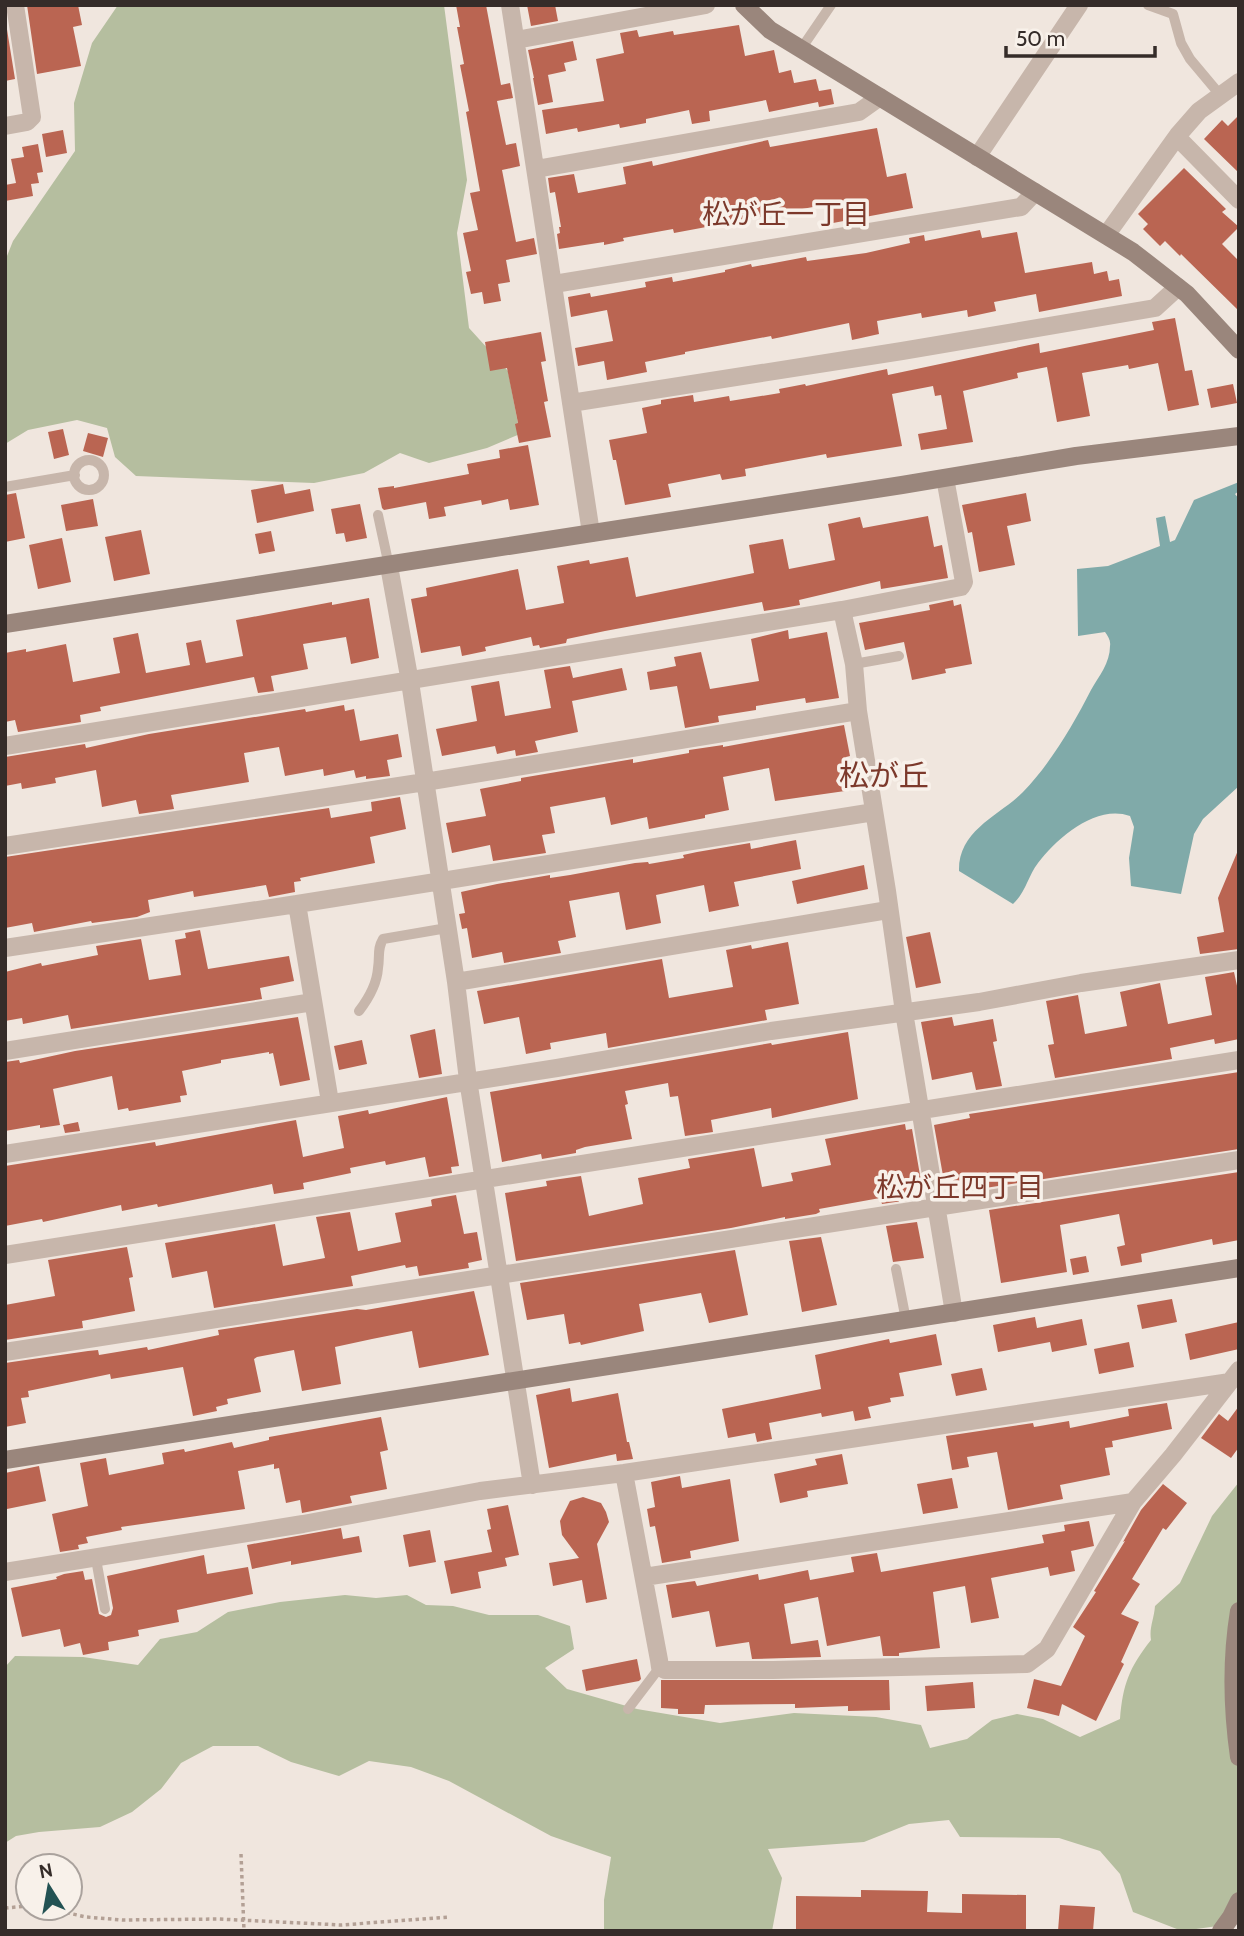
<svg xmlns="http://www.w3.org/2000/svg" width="1244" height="1936" viewBox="0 0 1244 1936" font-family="Cabin,'Noto Sans JP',sans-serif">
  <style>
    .green { fill: #b5be9f }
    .water { fill: #80aaa9 }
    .building { fill: #ba6552 }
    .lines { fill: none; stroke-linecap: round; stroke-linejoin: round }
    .path { stroke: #b3a095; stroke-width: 3.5; stroke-dasharray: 3.5 3.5; stroke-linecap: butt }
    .lane { stroke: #c7b6ab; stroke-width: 10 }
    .street { stroke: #c7b6ab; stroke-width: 18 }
    .secondary { stroke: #9a867c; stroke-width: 18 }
    .labels { text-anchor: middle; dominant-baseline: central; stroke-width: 7; stroke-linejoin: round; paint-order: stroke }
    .neighbourhood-label { font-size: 28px; fill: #7c392b; stroke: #f8f1ea }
    .quarter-label { font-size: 30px; fill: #7c392b; stroke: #f8f1ea }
  </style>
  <rect width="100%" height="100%" fill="#f0e6de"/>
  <path class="green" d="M118,5H444L467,180L457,233L469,328L508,371L520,434L487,448L429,463L400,453L364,473L314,483L136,476L115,457L107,428L77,420L28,430L5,444V261L13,241L75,151L74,103L92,43Z
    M1239,1482V1923L1182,1931L1133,1912L1120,1874L1100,1851L1059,1838L960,1837L949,1820L909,1824L864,1842L768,1849L782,1878L772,1931H604V1900L611,1857L551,1836L449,1781L411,1767L369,1761L339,1776L291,1762L258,1746H213L181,1763L161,1789L132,1812L100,1827L39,1832L16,1836L5,1843V1667L15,1656L83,1657L138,1665L160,1639L197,1632L228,1612L280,1602L345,1595L376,1598L407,1595L426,1605L453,1606L489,1615H538L570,1626L574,1649L545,1668L567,1689L637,1709L720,1723L794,1713L876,1717L921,1725L930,1748L967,1739L992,1720L1017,1714L1043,1719L1080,1737L1120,1719C1123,1684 1129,1668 1151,1640C1149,1628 1154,1619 1155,1606L1180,1583L1212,1516Z"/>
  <path class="water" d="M1239,482V491L1235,494L1239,499V786L1203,819L1194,834L1181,894L1131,886L1129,858L1134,827L1130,816C1096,804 1057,838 1038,863C1028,876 1026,892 1013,904L959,871C958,830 999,816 1023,792C1051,763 1073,725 1091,690C1099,676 1110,663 1110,646C1111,641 1108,636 1105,632L1078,636L1077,569L1108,566L1160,546L1156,518L1165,516L1170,542L1175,540L1194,500Z"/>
  <path class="building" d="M27,5H78L82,25L73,27L81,66L37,74Z
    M456,5H486L501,85L510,83L513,98L497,101L506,145L516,143L520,166L502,170L516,242L534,238L537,254L506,260L510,282L498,284L501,301L484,304L482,292L471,294L466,272L471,271L463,233L478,230L470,193L480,191L466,112L469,111L460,65L464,64L457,27H460Z
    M527,5H555L558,21L531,26Z
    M5,17L15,79L5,81Z
    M739,25L745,56L774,50L779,73L791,70L794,83L816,79L819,91L831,89L834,104L819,107L818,102L769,112L766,100L709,111L710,121L692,124L689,110L646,119V123L620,128L619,124L578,132L577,128L546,134L542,110L604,101L596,59L624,53L620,33L637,30L639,37L673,31L674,35Z
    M573,41L577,60L564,63L566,71L534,78L528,50Z
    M548,75L553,102L538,105L533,78Z
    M1239,115V173L1204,139L1222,120L1228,126Z
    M877,128L887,177L906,173L913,208L833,223L829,204L674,233L673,229L623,238L624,241L604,245V242L559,249L557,234L560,233L559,227H561L555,192L550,193L548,178L574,174L578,193L626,184L623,167L652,161L653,166L768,140L770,147Z
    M63,130L67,153L46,157L42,134Z
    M38,144L43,172L37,173L39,183L31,184L33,196L5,201V185L16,183L11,159L24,157L22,147Z
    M1184,168L1226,209L1222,212L1239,227L1222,244L1239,261V311L1181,254L1180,256L1165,241L1160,246L1143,229L1148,224L1138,214Z
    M980,230L982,238L1017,232L1025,273L1092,262L1094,274L1107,271L1109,281L1119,279L1122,296L1039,312L1036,294L994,302L996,311L968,317L967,310L922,318L921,313L877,321L879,334L852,340L849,323L772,339L771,336L685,352V354L645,362L647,372L607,380L604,361L578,366L575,348L613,341L607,310L571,317L568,297L590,293L591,297L646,287L645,282L672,277L673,282L725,272V270L751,264L752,267L806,257L807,261L866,253L910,243L909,238L924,235L925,241Z
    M1175,318L1185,371L1192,370L1199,405L1168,411L1158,363L1129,369L1128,365L1082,373L1090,416L1057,422L1047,367L1017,373L1018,378L963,391L973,442L921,450L918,434L947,429L941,395L935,396L933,386L892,394L902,446L827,458L826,454L745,469L746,476L722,480L720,474L668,484L671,497L625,505L616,460H613L609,440L647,433L642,408L661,404V400L693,395L694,402L729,396L730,401L780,393L779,389L805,384L806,386L887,369L888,375L1039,343L1040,353L1154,330L1152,322Z
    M541,332L546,361L541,362L548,401L544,402L551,437L519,443L515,424L518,423L507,368L490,371L485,342Z
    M1233,384L1237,403L1211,408L1207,389Z
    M63,429L69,455L54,459L48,432Z
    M88,433L108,438L103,457L83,451Z
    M528,445L539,505L510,510L508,499L482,505L481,500L444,507L446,516L429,519L426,502L384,510L382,508L378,488L394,486V488L469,474L467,464L500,458L499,450Z
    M283,484L285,494L310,489L314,511L257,523L251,490Z
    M16,493L25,538L5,542V495Z
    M1026,493L1031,521L1007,526L1015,565L979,572L972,532L968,533L962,505Z
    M93,499L98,526L66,531L61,505Z
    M360,504L367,538L346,542L344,533L336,534L331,509Z
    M928,516L934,547L942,545L948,578L881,589L880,581L799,600L800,605L783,608L764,611L762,602L605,631L567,639L566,643L540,648L539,645L533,646L531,637L485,647L486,651L462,656L460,646L421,653L411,599L427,596L426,588L518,569L526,610L564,603L557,566L589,560L590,564L628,557L636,597L754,573L749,545L783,539L789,569L835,560L828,524L860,517L863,528Z
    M141,530L150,574L114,581L105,537Z
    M271,531L275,551L259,554L255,534Z
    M62,538L71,582L38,589L29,545Z
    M369,598L379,658L351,664L346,637L303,644L308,669L271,676L274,691L258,693L254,677L100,707L101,711L80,715L81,722L18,732L15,720L5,722V653L26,649V652L66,644L73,682L120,673L113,638L138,633L146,673L190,665L186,643L201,640L206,663L243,656L236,620L332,602V605Z
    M953,600L954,606L961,604L972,664L945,669L946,673L912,680L904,642L865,650L859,623L930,610L929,605Z
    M788,630L789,639L827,632L839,698L806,703L805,698L756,706V710L718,716L719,722L685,728L677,686L650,690L647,672L676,666L674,657L701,652L710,689L759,681L751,639Z
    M570,666L573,678L622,668L627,690L572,701L578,732L535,741L538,752L516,756L515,750L497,754L495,746L442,756L436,729L477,721L471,686L499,681L505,716L551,708L544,670Z
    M344,705L345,711L354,709L360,741L398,734L402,757L387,760L390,776L366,779V776L356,778L354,770L324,776L323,769L285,776L279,747L244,753L249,782L171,795L174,809L139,814L136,800L102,807L96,770L55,778L56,783L22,789L21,783L5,786V757L85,744L86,748L149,734L305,709L306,712Z
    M844,725L850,756L846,757L852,790L775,801L769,768L723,777L729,810L705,815V818L649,829L647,817L611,825L605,797L550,807L555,833L542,835L546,853L493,861L490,845L452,853L446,823L486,816L480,789L521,781V778L633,759V763L689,753V750L723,745V747Z
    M400,797L406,829L370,837L375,863L300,878L301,881L294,882L295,892L269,897L266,885L194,897L193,891L148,900L150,912L137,917L92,923L91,921L34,932L32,923L5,928V857L329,808L331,818L372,811L371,802Z
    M796,840L801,869L734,882L739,906L709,912L704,885L656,895L661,923L626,930L619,892L569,901L576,937L558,941L561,953L504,963L502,952L472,958L467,928L462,929L459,914L465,913L461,892L497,884L550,875V878L570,875L635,863L648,862L649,864L684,858L683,855L697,852L750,843L751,849Z
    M1239,848V949L1200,954L1197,937L1224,932L1218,898Z
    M864,865L868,889L797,904L792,881Z
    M200,930L208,969L289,956L294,981L260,988L262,999L71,1029L68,1015L23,1024L22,1018L5,1021V972L41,963L42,966L98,955L96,946L141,939L149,980L181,975L175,940L186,938L185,933Z
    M930,932L941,983L916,988L906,937Z
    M788,942L799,1004L765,1010L767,1020L608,1048L606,1033L550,1043L551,1049L526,1054L519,1017L484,1024L477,991L662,959L669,998L733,987L726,950L751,945L752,949Z
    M1234,972L1239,995V1039L1215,1044L1214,1039L1170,1048L1172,1059L1055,1078L1048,1045L1054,1044L1046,1001L1078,995L1085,1034L1127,1026L1120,992L1160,983L1168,1024L1212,1015L1205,977Z
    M298,1017L310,1080L280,1086L273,1053L269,1054V1052L221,1060V1063L182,1071L187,1095L180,1096L181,1102L129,1111L128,1108L118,1110L112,1076L53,1089L60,1125L40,1128V1125L5,1131V1062L19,1060L20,1063L75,1051Z
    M952,1017L954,1026L993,1019L997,1041L993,1042L1002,1086L976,1090L972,1072L932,1080L921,1022Z
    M435,1029L442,1074L419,1078L410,1035Z
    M848,1032L858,1099L772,1118L771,1108L711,1120L713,1132L685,1136L678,1096L670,1097L668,1083L625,1091L628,1104L625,1105L632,1139L585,1147L576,1150V1153L542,1159L541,1154L502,1162L490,1092L771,1043L772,1045Z
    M362,1040L367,1064L339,1070L334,1046Z
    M1239,1072V1149L985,1188L982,1179L945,1187L934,1125L970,1118L969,1114Z
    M447,1097L459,1166L451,1167L452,1173L429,1177L425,1157L386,1165L385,1161L350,1168L351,1173L303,1183L304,1189L274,1194L272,1184L158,1207L157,1204L122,1211L121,1205L43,1222L42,1219L5,1226V1166L155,1142L156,1146L296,1120L303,1157L344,1148L338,1116L368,1110L369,1114Z
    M78,1122L80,1131L65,1133L63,1125Z
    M905,1124L906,1130L912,1129L921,1181L906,1183L909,1200L882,1204L880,1198L819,1209L820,1212L816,1214L785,1219V1217L731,1228L516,1261L505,1193L547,1186L546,1181L581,1176L589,1216L643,1204L638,1178L690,1168L688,1159L754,1148L762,1187L793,1181L791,1173L831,1165L825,1139Z
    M1239,1172V1240L1213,1245L1212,1239L1141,1254L1142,1262L1121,1266L1117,1247L1125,1245L1119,1214L1060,1225L1067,1272L1001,1283L989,1210Z
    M456,1195L464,1234L477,1232L482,1260L468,1263L469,1268L419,1276L417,1266L406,1268L405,1265L351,1276L353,1286L214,1308L207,1271L172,1278L165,1243L275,1224L283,1266L325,1258L316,1217L350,1212L358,1251L401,1242L395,1213L432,1206L431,1200L433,1199Z
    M917,1222L924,1258L893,1262L886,1226Z
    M821,1237L837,1305L802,1312L789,1241Z
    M127,1247L133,1277L129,1278L135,1311L82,1321L83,1328L5,1340V1305L55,1296L48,1260Z
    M735,1250L748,1315L709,1323L701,1293L639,1304L644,1331L581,1345L580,1342L569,1344L564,1314L527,1320L520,1283Z
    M1086,1256L1089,1272L1073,1275L1070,1259Z
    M474,1291L489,1355L419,1368L412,1331L372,1339L335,1347L341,1384L302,1391L294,1350L257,1357L254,1359L261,1392L227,1399L228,1404L216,1407L217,1411L193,1416L183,1367L111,1379L110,1374L28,1391L29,1397L21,1398L26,1423L5,1427V1363L88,1351L98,1350L99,1355L147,1347L148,1350L219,1335L218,1330L357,1309L366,1310Z
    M1172,1299L1177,1322L1142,1329L1137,1305Z
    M1035,1317L1037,1328L1082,1319L1087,1345L1052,1352L1050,1342L998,1352L993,1325Z
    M1239,1322V1349L1190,1360L1185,1334Z
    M936,1334L942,1365L899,1373L904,1396L890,1398L891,1402L868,1407L871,1418L855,1421L853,1411L822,1417L821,1413L769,1423L772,1439L757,1442L755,1433L728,1438L722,1409L821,1389L815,1355L889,1339L890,1343Z
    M1129,1342L1134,1367L1099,1374L1094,1349Z
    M982,1368L987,1390L956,1396L951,1374Z
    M570,1388L572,1402L618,1393L627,1442H629L633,1459L617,1461L616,1454L549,1468L536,1395Z
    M1167,1403L1172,1429L1112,1441L1113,1447L1105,1448L1110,1475L1060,1485L1063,1499L1008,1510L997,1452L967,1457L969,1467L952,1470L946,1436L1033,1423L1034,1427L1069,1421L1070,1428L1129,1416L1128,1409Z
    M1239,1406V1447L1231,1458L1201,1438L1219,1414L1228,1421Z
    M381,1417L388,1450L380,1452L387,1489L350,1496L352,1503L302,1513L300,1500L286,1503L279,1468L274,1469V1464L238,1471L245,1509L121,1527L122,1530L86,1537L88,1543L78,1545L79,1549L60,1552L52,1514L88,1506L80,1463L106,1458L109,1475L164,1464L162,1453L184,1449L185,1452L232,1442L234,1448L269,1440V1437Z
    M842,1454L848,1484L807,1491L808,1497L780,1503L774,1474L817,1465L815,1459Z
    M39,1466L46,1501L7,1509L5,1473Z
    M680,1476L682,1488L730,1479L739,1541L690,1551L691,1558L662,1563L655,1526L650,1527L647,1509L655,1507L651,1482Z
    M952,1478L958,1508L923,1514L917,1484Z
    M1163,1484L1187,1503L1166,1530L1163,1528L1132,1579L1140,1584L1121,1614L1139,1622L1121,1662L1124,1664L1096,1721L1062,1704L1059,1716L1027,1708L1034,1679L1061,1686L1085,1636L1073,1627L1096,1592L1094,1591L1125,1541L1123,1542L1141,1510Z
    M583,1497L601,1503L606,1512L609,1522L597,1544L607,1599L586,1603L582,1580L553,1586L549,1563L579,1558L562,1535L560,1521L570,1501Z
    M508,1505L519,1555L505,1558L507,1566L478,1572L481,1588L451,1594L444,1561L492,1552L487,1530L491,1529L487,1509Z
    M1089,1521L1094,1546L1071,1551L1075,1571L1050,1576L1048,1567L991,1578L999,1618L971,1623L965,1586L933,1592L940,1648L899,1653V1656H883L880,1636L827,1646L818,1597L784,1604L791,1644L818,1640L821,1657L752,1659L749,1642L716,1647L709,1611L672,1618L666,1585L695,1581L697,1586L758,1574L759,1580L808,1570L810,1580L854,1572L851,1557L877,1553L881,1572L1044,1543L1042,1535L1065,1531L1064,1525Z
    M341,1528L343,1539L359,1536L362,1552L291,1565V1561L252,1569L247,1545Z
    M430,1530L436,1562L409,1567L403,1535Z
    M204,1555L207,1574L248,1567L253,1594L177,1610L179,1622L138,1630L139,1636L108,1642L109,1650L83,1655L80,1643L64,1647L60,1629L22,1637L11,1588L57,1579L56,1577L64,1574L83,1571L85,1580L92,1579L99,1614L106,1617L111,1615L113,1608L107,1576Z
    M637,1659L641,1679L639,1681L586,1691L582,1670Z
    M661,1680H889L890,1710L848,1711V1706L795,1708V1704L705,1705L704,1714H678V1709L661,1708Z
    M973,1682L975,1708L927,1711L925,1686Z
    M861,1890L928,1891L927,1912L962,1913V1894L1026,1895V1931H796V1896L861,1897Z
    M1060,1905L1095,1907L1093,1931H1058Z"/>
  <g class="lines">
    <path class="path" d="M241,1854L244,1931
      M5,1908L28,1906
      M46,1908L86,1917L122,1920L219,1919L341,1925L450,1917"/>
    <path class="lane" d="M1148,5L1173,14L1181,43L1190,59L1221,96
      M801,49L831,5
      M74 475a15 15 0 1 1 30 0a15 15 0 1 1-30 0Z
      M5,487L75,475
      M378,515L389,566
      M854,664L899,656
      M359,1011C369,998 377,984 378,968C380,956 377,949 383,939L447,928
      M896,1269L906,1320
      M96,1559L105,1609
      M628,1709L660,1667"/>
    <path class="street" d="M510,5L591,533
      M516,40L706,5
      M5,126L27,122L32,117L15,5
      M1177,137L1239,200
      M977,157L1079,5
      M536,169L859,112L880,97
      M1107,234L1178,135L1199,111L1239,82
      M554,284L1021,207L1035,192
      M571,403L902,351L1155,308L1178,287
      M389,566L410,682L456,982L468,1080L532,1485
      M842,610L854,664L858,711L887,891L904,1012L954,1313
      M5,746L842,610L961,587L964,582L945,478
      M5,846L425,782L858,711
      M297,904L330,1102
      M5,948L297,904L874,812
      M456,982L888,910
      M5,1051L313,1002
      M5,1154L557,1068L771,1031L979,1002L1081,983L1239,960
      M5,1255L1239,1060
      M5,1352L1239,1160
      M624,1473L659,1660L660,1667L665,1670H773L1027,1664L1047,1649L1133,1502L1173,1455L1239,1370
      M5,1572L303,1524L480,1491L624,1473L1230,1382
      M644,1577L1133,1502"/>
    <path class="secondary" d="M744,5L770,30L1133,252L1187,294L1239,350
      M5,624L902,485L1076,456L1239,436
      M5,1460L1239,1268
      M1239,1611C1231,1660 1232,1708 1239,1757
      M1221,1931L1231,1917L1239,1901"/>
  </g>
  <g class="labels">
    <g class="neighbourhood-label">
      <text x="786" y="214">松が丘一丁目</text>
      <text x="960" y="1187">松が丘四丁目</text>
    </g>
    <g class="quarter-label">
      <text x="884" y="775">松が丘</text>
    </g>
  </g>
  <rect width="1244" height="1936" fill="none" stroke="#352c29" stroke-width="14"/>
  <g transform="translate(49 1887) rotate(349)"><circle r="33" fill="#f8f1ea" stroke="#aaa29d" stroke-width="2"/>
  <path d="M0-5L12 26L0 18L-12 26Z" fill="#235253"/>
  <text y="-10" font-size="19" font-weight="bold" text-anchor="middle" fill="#352c29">N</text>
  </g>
  <path d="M1006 46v10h149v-10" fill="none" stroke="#352c29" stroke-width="3.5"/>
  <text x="1016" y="46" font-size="21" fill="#352c29" stroke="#f8f1ea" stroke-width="5" paint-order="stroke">50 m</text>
</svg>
